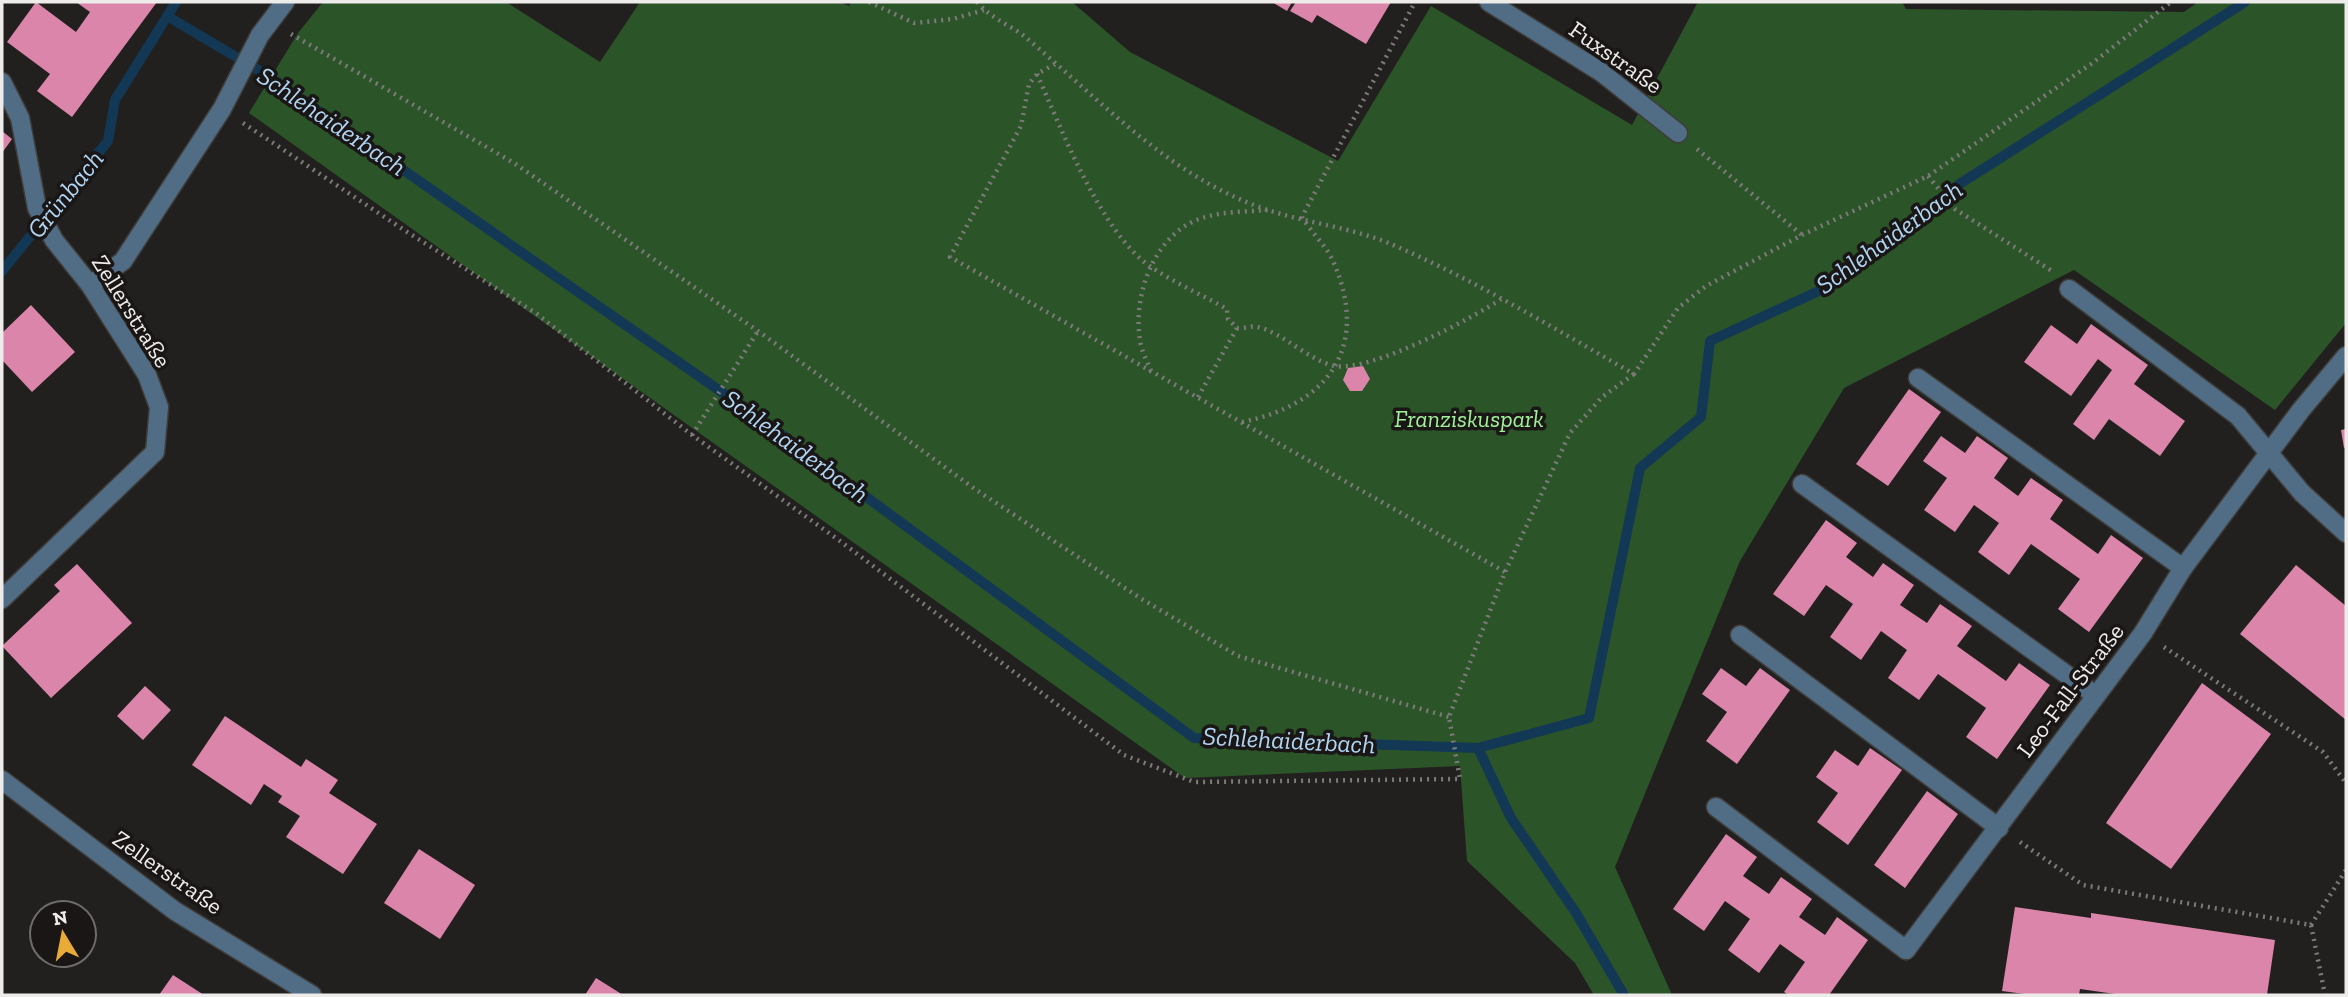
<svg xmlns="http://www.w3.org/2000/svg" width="2348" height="997" viewBox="0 0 2348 997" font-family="'Zilla Slab',serif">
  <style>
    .green { fill: #2c5429 }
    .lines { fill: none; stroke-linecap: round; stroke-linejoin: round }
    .stream { stroke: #123855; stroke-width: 10 }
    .building { fill: #da85a9 }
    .lane-casing { stroke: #3f3d3b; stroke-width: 21 }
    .street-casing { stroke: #3f3d3b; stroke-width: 21 }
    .path { stroke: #7d7b79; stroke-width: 4.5; stroke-dasharray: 2 5; stroke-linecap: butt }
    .lane { stroke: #516d85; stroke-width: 18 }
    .street { stroke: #516d85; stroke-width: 18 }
    .labels { text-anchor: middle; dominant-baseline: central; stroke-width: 7; stroke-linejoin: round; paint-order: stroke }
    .street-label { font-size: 24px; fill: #eeeceb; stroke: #191615 }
    .park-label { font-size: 24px; font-style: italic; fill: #a0f098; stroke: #191615 }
    .water-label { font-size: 26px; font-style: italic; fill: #b0d4f2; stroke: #191615 }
  </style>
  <rect width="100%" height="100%" fill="#22201e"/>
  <path class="green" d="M323,2H506L600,62L640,2H840L849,6L851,2H1072L1130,52L1338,161L1431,6L1632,125L1698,2H1902L1906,9L2184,12L2198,2H2346V323L2275,410L2074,270L1844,388L1740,561L1615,867L1672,995H1594L1575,963L1467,861L1460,766L1185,778L249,113L298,33Z"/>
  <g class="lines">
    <path class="stream" d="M167,16L270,77L763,421L1194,738L1478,748L1589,718L1640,468L1701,417L1710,341L1821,290L1961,183L2245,2
      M2,271L108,141L115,100L176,2
      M1478,748L1511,818L1576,913L1624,995"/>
  </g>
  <path class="building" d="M36,2L76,32L90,12L76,2H157L72,117L37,91L50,74L7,42Z
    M1272,2H1292L1287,11Z
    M1296,2H1391L1366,44L1317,15L1312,23L1290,11Z
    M2,131L12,139L2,153Z
    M31,305L75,352L32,392L2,360V333Z
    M2091,324L2148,365L2134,384L2185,421L2160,456L2109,419L2094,440L2073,424L2112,370L2098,359L2071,396L2024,362L2051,325L2077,344Z
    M1363,366L1370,379L1362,391H1350L1343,380L1348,368Z
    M1909,389L1941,412L1888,486L1856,464Z
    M2346,429V447L2344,448L2341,430Z
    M1941,436L1965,453L1977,436L2008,458L1994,478L2018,496L2031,478L2063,500L2050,519L2098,554L2111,535L2143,558L2089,632L2058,609L2080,579L2031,544L2009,575L1978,552L1999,523L1974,505L1955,532L1924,510L1947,478L1923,461Z
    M1826,520L1857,543L1846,557L1873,577L1883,563L1914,585L1900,605L1927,623L1940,604L1972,626L1957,646L2006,681L2019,663L2050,685L1997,759L1966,737L1986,708L1938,674L1919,700L1888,678L1907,650L1881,631L1861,660L1830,637L1853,604L1826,585L1804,616L1773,594Z
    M77,564L132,623L51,698L2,646L60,591L54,585Z
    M2296,565L2346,606V720L2240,634Z
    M1721,668L1746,686L1760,668L1790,690L1737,764L1706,741L1727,712L1702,694Z
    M2202,683L2271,734L2171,869L2106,823Z
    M145,686L171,710L143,740L117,716Z
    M225,716L301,767L306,759L338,780L329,793L377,824L343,874L286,837L300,816L278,802L282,796L264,784L251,805L192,765Z
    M1870,748L1902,770L1848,845L1817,822L1838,793L1816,777L1835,750L1858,766Z
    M1927,791L1958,814L1905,888L1874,865Z
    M1726,834L1757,857L1743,876L1769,894L1781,877L1812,899L1799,917L1825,935L1837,917L1868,940L1829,995H1789L1784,992L1805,962L1780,944L1759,973L1728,950L1750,919L1725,901L1704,931L1673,909Z
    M419,849L475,885L440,939L384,903Z
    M2015,907L2091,918V913L2275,940L2267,995H2122L2080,989L2079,995H2032L2002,991Z
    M173,975L204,995H159Z
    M596,978L623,995H585Z"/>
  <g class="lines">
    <defs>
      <path id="lane" d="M1918,378L2183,568
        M1802,484L2095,695
        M1740,635L1999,828
        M1716,807L1906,950"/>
      <path id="street" d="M1489,2L1601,72L1678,133
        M2,82L20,118L37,208L54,240L90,285L147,375L159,407L155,452L2,599
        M90,285L123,261L222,109L260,35L285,2
        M2069,289L2238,416L2302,493L2346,533
        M2,780L175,911L312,995
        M1906,950L2143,633L2183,568L2301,410L2346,356"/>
    </defs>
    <use href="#lane" class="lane-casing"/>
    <use href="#street" class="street-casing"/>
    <path class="path" d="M869,2L914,23L953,19L984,10
      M977,2C989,17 1008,24 1024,36C1101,100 1170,178 1268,210C1307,223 1348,227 1386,242C1472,278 1553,328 1634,374L1678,308L1706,286L1802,235L1928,176L2091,64L2171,2
      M291,34L514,163L758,331L975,489L1140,598L1238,656L1449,717
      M1055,64L1037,74L1029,84L1021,126L950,257L1505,572
      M1037,74C1062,130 1101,233 1151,267C1175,283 1202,295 1227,309L1228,319L1237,328C1244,329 1252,325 1258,327C1283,333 1310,361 1335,366C1371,372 1471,319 1503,298
      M243,123L404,230L537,314L692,435L840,541L1124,755L1194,782L1460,779L1449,717L1505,572L1570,433L1602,397L1634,374
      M1697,149L1802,235
      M1928,176L1955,209L2052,271
      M1151,371C1147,361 1141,350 1140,340C1133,297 1152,242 1192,222C1215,211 1243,212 1268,210
      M1198,397L1237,328
      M1242,422C1328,405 1371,347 1333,261C1327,247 1311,232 1302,217L1415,2
      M692,435L758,331
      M2164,647L2323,752L2346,783
      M2020,842L2083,885L2311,925L2325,995
      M2311,925L2346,870"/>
    <use href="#lane" class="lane"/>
    <use href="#street" class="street"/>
  </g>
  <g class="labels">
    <g class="street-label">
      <text transform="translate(1616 57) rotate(35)">Fuxstraße</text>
      <text transform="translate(132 311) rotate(58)">Zellerstraße</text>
      <text transform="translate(2070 690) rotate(-53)">Leo-Fall-Straße</text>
      <text transform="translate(168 872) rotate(35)">Zellerstraße</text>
    </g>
    <g class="park-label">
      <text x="1469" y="418">Franziskuspark</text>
    </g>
    <g class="water-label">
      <text transform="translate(332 121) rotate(34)">Schlehaiderbach</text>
      <text transform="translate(65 194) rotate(-51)">Grünbach</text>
      <text transform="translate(1889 237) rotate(-36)">Schlehaiderbach</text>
      <text transform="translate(796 446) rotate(36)">Schlehaiderbach</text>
      <text transform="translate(1289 740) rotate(3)">Schlehaiderbach</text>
    </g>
  </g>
  <rect width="2348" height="997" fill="none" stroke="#eeeceb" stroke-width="7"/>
  <g transform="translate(63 934) rotate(350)"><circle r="33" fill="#191615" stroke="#6e6c6b" stroke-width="2"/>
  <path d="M0-5L12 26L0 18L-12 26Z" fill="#e9ab38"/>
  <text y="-10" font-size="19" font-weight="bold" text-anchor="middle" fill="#eeeceb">N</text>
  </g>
</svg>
